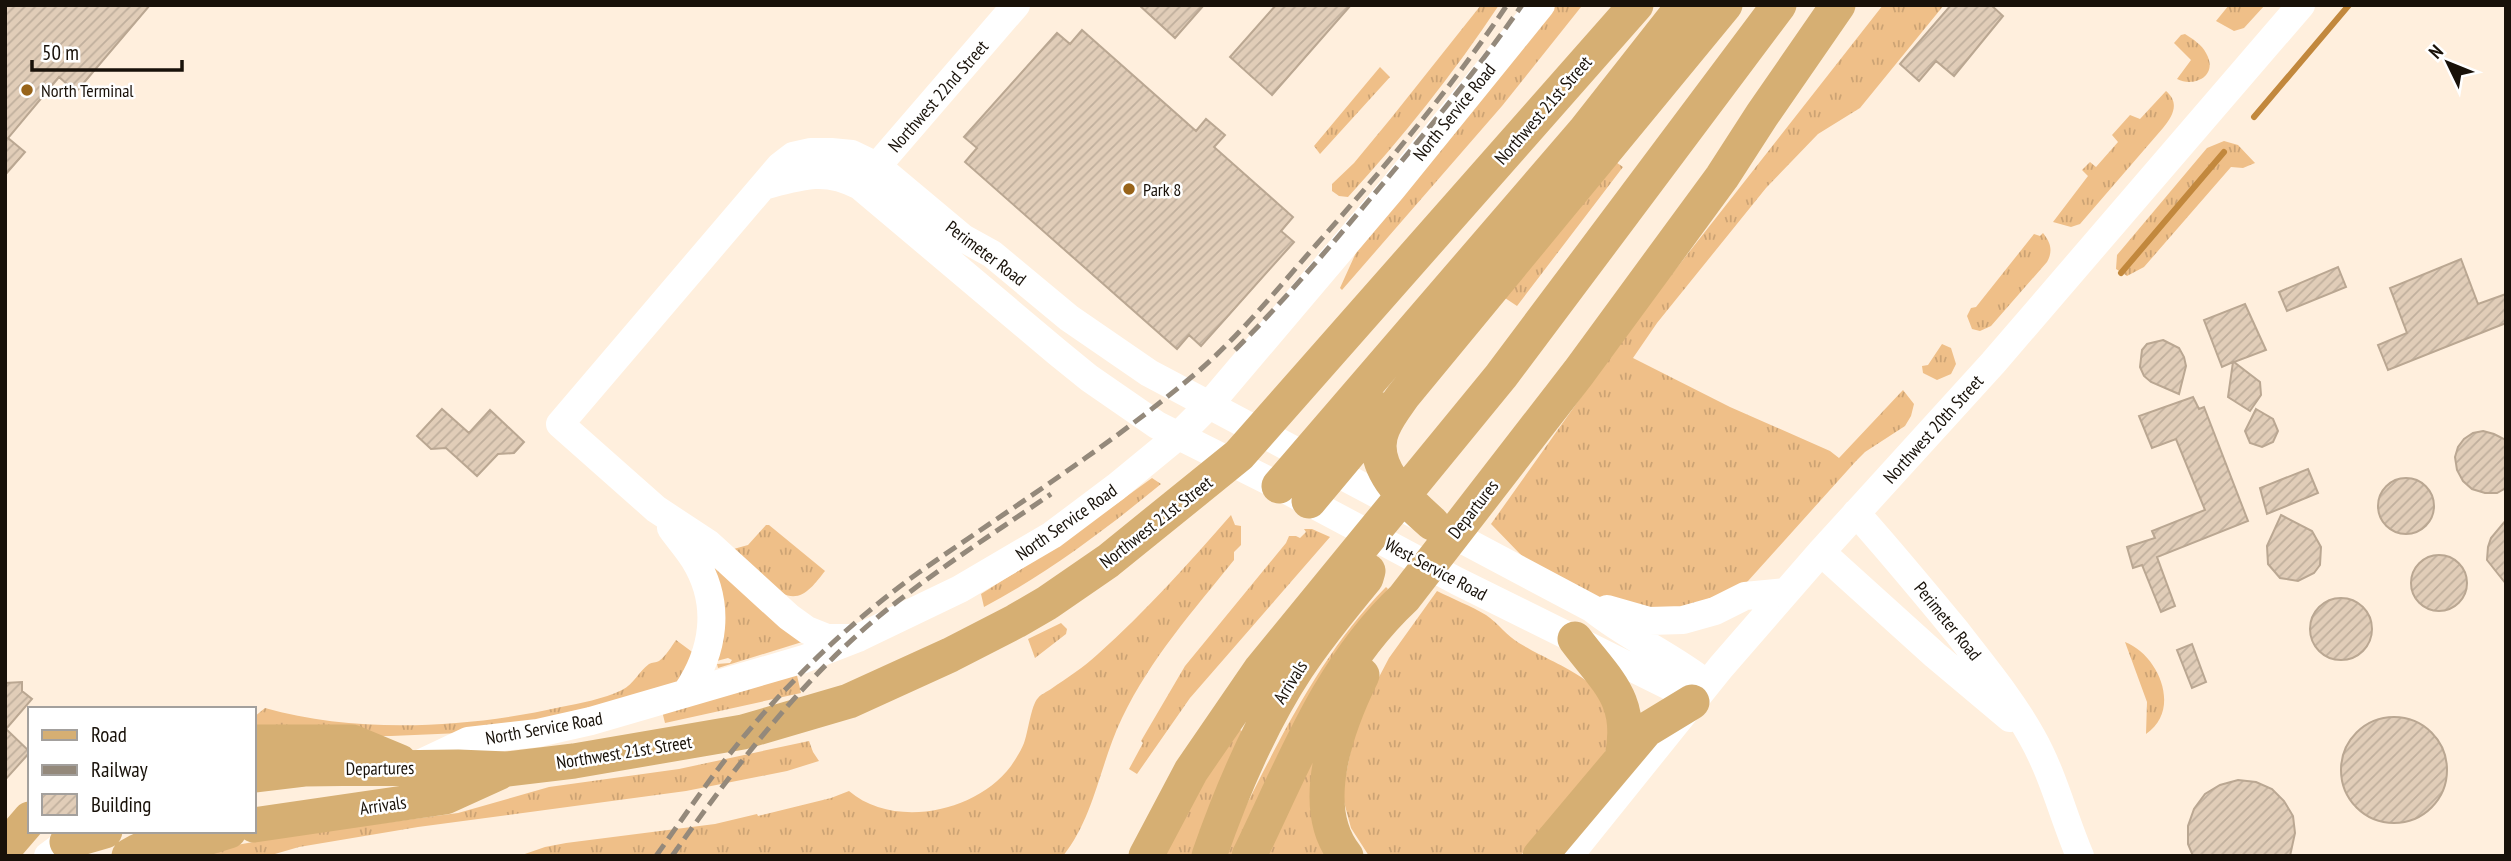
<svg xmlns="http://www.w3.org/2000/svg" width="2511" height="861" viewBox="0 0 2511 861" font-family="'PT Sans Narrow',sans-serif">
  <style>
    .grass { fill: url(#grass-tufts) }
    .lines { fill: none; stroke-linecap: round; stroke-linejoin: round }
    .stream { stroke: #c2883d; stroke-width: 6 }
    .building { fill: url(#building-hatch); stroke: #baa792; stroke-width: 2 }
    .minor { stroke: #fff; stroke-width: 28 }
    .major { stroke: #d6af73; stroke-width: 35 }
    .rail { stroke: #94897b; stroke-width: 5; stroke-dasharray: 14 7; stroke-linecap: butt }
    .poi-dot { fill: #98641a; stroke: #fff; stroke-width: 2.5 }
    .labels { text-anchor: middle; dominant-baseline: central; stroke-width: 5; stroke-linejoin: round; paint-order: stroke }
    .poi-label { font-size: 18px; fill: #181109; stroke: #fff; text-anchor: start }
    .street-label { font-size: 18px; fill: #181109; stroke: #fff }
  </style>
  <defs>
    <pattern id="grass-tufts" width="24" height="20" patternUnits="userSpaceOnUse" patternTransform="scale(1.75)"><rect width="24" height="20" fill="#efbf88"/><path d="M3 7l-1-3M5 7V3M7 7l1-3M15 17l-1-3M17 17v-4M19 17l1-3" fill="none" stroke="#cca374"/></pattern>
    <pattern id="building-hatch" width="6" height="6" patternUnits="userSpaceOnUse" patternTransform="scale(1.75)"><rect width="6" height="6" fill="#e1cdb8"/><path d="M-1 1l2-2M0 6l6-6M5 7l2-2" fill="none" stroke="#c0af9d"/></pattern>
  </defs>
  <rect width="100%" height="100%" fill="#ffefdd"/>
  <path class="grass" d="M1481,5H1499C1454,73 1403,137 1348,197L1339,196L1332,191V184L1354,163L1392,117Z
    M1556,5H1586L1581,7L1502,106L1342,290L1340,288L1359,246Z
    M1883,5H1944L1860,108L1818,134L1766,188L1657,323L1633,358L1730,407L1830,451L1839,458L1903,390L1914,404L1911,416L1905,426L1865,452L1856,461L1748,581L1742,586L1676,611L1605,601L1523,557L1491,524L1635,321Z
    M2229,5H2265L2244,28L2234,31L2216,21Z
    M2185,34C2193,39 2202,45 2206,53C2219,75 2195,88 2177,79L2191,60L2174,43L2181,35Z
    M1380,67L1390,77L1320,154L1314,146Z
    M2166,91C2180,103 2173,116 2163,128L2080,224L2071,227L2053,222L2088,176L2082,170L2090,162L2096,167L2118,142L2112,135L2130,115L2140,119Z
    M2224,141L2238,145L2255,163L2243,168L2231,167L2144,267L2127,276L2116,269L2117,255L2207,148Z
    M1610,158L1623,167L1517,306L1505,298Z
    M2043,233C2051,243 2053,251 2047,262L1991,326L1980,331L1972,329L1967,316L1971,308L1976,307L2034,234L2040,236Z
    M1942,344L1951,348L1956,364L1951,374L1937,380L1923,373L1922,366L1928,365Z
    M1152,478L1161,484C1105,530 1048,573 984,607L981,594L1062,543Z
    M1231,515L1235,525L1241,526V545L1234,552V560C1193,611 1151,658 1122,718C1100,763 1095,816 1063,856H519L545,847L566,843L715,824L757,814L758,816L831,798L849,791C893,829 976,813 1011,766C1015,760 1021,751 1024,743C1028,733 1031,705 1038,698C1041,694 1047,692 1051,689C1067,678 1084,667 1098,654C1146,611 1189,563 1231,515Z
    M766,525H769L825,571C814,585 801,604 782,593L730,550L748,545Z
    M1304,529H1312L1330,537L1190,698L1137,774L1129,769L1143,743L1141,741L1185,666L1286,543L1289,536H1296L1300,538L1306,532Z
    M703,552L802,642L718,668L717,664L730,663L732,660L728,658L713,662Z
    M1386,587L1388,589L1354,634L1234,856H1223C1233,830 1243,812 1255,788C1289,720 1331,642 1386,587Z
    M1437,591C1453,599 1471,606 1486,615C1498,623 1507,636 1519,643C1568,673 1631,683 1603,759L1520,856H1369L1351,828L1344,802L1343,789L1357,719L1389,658Z
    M1061,623L1067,629L1066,634L1035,658L1028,639Z
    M676,640L699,657L686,679L593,712L461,733L391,736H292L254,732V717L265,708C357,734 468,728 561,707C581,703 603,699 622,690C634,684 639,671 649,664C652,662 656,663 659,661C666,656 671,647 676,640Z
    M2125,642C2159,655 2182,710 2146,734L2147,702Z
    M796,671L801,693L665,723L662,711Z
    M1238,729L1242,731L1193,856H1163L1175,827Z
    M1320,739L1328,856H1265Z
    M809,741L813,752L819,761L787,771L686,791L418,827L299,847L268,856H203L231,846L286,836L458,813L549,787L679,769Z"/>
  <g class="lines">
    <path class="stream" d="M2254,117L2349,5
      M2121,273L2224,152"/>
  </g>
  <path class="building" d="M5,5H150L76,92L59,77L8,138L25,152L5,175Z
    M1139,5H1204L1175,38Z
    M1276,5H1351L1272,95L1230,57Z
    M1951,5H1991L2003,16L1954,76L1936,61L1919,81L1900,64Z
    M1082,30L1196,131L1206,119L1225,135L1214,147L1293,217L1281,231L1294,242L1201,346L1189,335L1177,349L965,162L977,148L964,137L1057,33L1070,44Z
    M2461,259L2478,304L2506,294V323L2388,370L2378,345L2407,333L2390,288Z
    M2338,267L2346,287L2287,311L2279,292Z
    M2245,304L2266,350L2234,362L2260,382L2261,395L2250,411L2228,397L2233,362L2222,367L2204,320Z
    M2163,340L2179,348L2184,357L2186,366L2179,394L2151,382L2144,376L2140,367L2142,350L2147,344Z
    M2193,397L2199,409L2204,407L2248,521L2157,557L2175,606L2161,612L2142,565L2133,568L2127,547L2155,538L2152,531L2205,510L2176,439L2152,448L2139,416Z
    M442,409L469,433L490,410L524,442L514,453L498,454L477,476L446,448L431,449L417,436Z
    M2256,409L2273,419L2278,431L2273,442L2262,447L2250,443L2245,431Z
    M2483,431L2494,434L2506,440V488L2497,493H2485L2472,489L2463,481L2457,470L2455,457L2458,447L2464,439L2473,433Z
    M2308,469L2318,493L2267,514L2260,488Z
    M2378 506a28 28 0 1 1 56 0a28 28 0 1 1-56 0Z
    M2281,515L2312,531L2321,547L2320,565L2314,573L2298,581L2280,578L2268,564L2267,546Z
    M2506,520V584L2487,560L2488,547L2491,538Z
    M2411 583a28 28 0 1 1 56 0a28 28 0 1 1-56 0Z
    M2310 629a31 31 0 1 1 62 0a31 31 0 1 1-62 0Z
    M2192,644L2206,682L2192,688L2177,650Z
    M22,682V691L32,699L6,729L30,752L5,780V683Z
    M2341 770a53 53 0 1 1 106 0a53 53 0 1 1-106 0Z
    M2238,780L2256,782L2272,789L2284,801L2293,816L2295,833L2290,856H2193L2188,844V826L2194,809L2205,794L2220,785Z"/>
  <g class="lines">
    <path class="minor" d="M866,179L1016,5
      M763,186C800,176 825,167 860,186L1057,352L1089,378L1157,425L1279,486L1457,581L1669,686L1692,702
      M1856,513C1891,552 1924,592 1957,632C1983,666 2011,699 2032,737C2053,774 2063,816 2080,856
      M671,528C678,538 687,548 694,559C722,604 714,652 686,693
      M1821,552L1935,655L2010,718
      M1607,609L1649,621L1683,620L1715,611L1745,596L1786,592
      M858,638H827L807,630L789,617L709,544L656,509L560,424L780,166L793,156L811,152H831L852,154L877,166L963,238L992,254L1069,318L1149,373L1593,609C1629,638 1671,655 1707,684
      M415,766L468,741L538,733L591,721L804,659L858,638L960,589L1052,535L1116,487L1178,436L1209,405L1392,189L1541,5
      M48,856L67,842
      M1569,856L1721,667L1821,552L1993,363L2301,5"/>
    <path class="major" d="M1279,486L1584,132L1684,5
      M1309,501L1385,410
      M1432,523C1406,500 1366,465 1383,428C1388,416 1396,406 1403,396L1725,5
      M1575,639C1607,682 1634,699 1622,758
      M254,742H352L400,762
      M254,775L304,769L458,767L507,769L574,761L743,732L849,701L950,655L1016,621L1047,603L1108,561L1239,455L1636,5
      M254,825L445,797L500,772
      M67,842L105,831
      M5,848L30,819
      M129,856L138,851L176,850
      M165,856L203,839L229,831
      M1146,856L1191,771L1261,669L1501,376L1779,5
      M1209,856C1232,790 1259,726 1297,668C1318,636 1342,607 1366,578L1368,571
      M1249,856C1293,766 1329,668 1404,598L1579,372L1722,177L1762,115L1838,5
      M1346,856C1306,807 1338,724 1362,675
      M1540,856L1646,730L1692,702"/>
    <path class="rail" d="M1235,350C1283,302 1327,250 1370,199C1423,136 1475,73 1522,5
      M656,856C679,824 701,791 725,760C780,689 846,625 918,573C1014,506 1112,445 1201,369C1243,332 1279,287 1316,245C1384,168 1450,90 1507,5
      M672,856C738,763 807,671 898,601C947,563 1000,529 1051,494"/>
  </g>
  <g class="poi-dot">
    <circle cx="27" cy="90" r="7"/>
    <circle cx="1129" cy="189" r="7"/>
  </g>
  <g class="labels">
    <g class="poi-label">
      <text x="41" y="90">North Terminal</text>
      <text x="1143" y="189">Park 8</text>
    </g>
    <g class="street-label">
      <text transform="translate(938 96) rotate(-49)">Northwest 22nd Street</text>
      <text transform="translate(1543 110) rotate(-49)">Northwest 21st Street</text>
      <text transform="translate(1454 112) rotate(-51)">North Service Road</text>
      <text transform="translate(986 253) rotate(37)">Perimeter Road</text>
      <text transform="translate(1933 429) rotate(-48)">Northwest 20th Street</text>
      <text transform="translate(1473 509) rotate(-52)">Departures</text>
      <text transform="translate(1066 522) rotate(-35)">North Service Road</text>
      <text transform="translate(1156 522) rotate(-38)">Northwest 21st Street</text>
      <text transform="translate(1436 569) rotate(28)">West Service Road</text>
      <text transform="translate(1948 621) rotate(51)">Perimeter Road</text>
      <text transform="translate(1290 682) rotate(-58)">Arrivals</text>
      <text transform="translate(544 728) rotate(-10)">North Service Road</text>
      <text transform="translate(624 752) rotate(-9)">Northwest 21st Street</text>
      <text transform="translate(380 768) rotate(-1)">Departures</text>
      <text transform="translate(383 805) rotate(-8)">Arrivals</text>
    </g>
  </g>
  <rect width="2511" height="861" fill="none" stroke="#181109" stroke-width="14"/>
  <rect x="28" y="707" width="228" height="126" fill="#ffffff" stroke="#a3a09d" stroke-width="2"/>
  <rect x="42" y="730" width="35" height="10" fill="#d6af73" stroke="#a3a09d" stroke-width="2"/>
  <text x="91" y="742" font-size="21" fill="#181109">Road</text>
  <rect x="42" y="765" width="35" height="10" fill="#94897b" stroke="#a3a09d" stroke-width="2"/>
  <text x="91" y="777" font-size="21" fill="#181109">Railway</text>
  <rect x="42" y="794" width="35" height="21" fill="url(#building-hatch)" stroke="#a3a09d" stroke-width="2"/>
  <text x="91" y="812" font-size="21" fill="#181109">Building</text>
  <g transform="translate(2448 63) rotate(313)" stroke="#ffffff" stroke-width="5" paint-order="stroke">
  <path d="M0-5L12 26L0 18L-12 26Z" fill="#181109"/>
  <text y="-10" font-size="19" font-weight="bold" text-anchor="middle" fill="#181109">N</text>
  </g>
  <path d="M32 60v10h150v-10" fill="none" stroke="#181109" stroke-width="3.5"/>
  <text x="42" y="60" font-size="21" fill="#181109" stroke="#ffffff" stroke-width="5" paint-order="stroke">50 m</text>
</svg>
